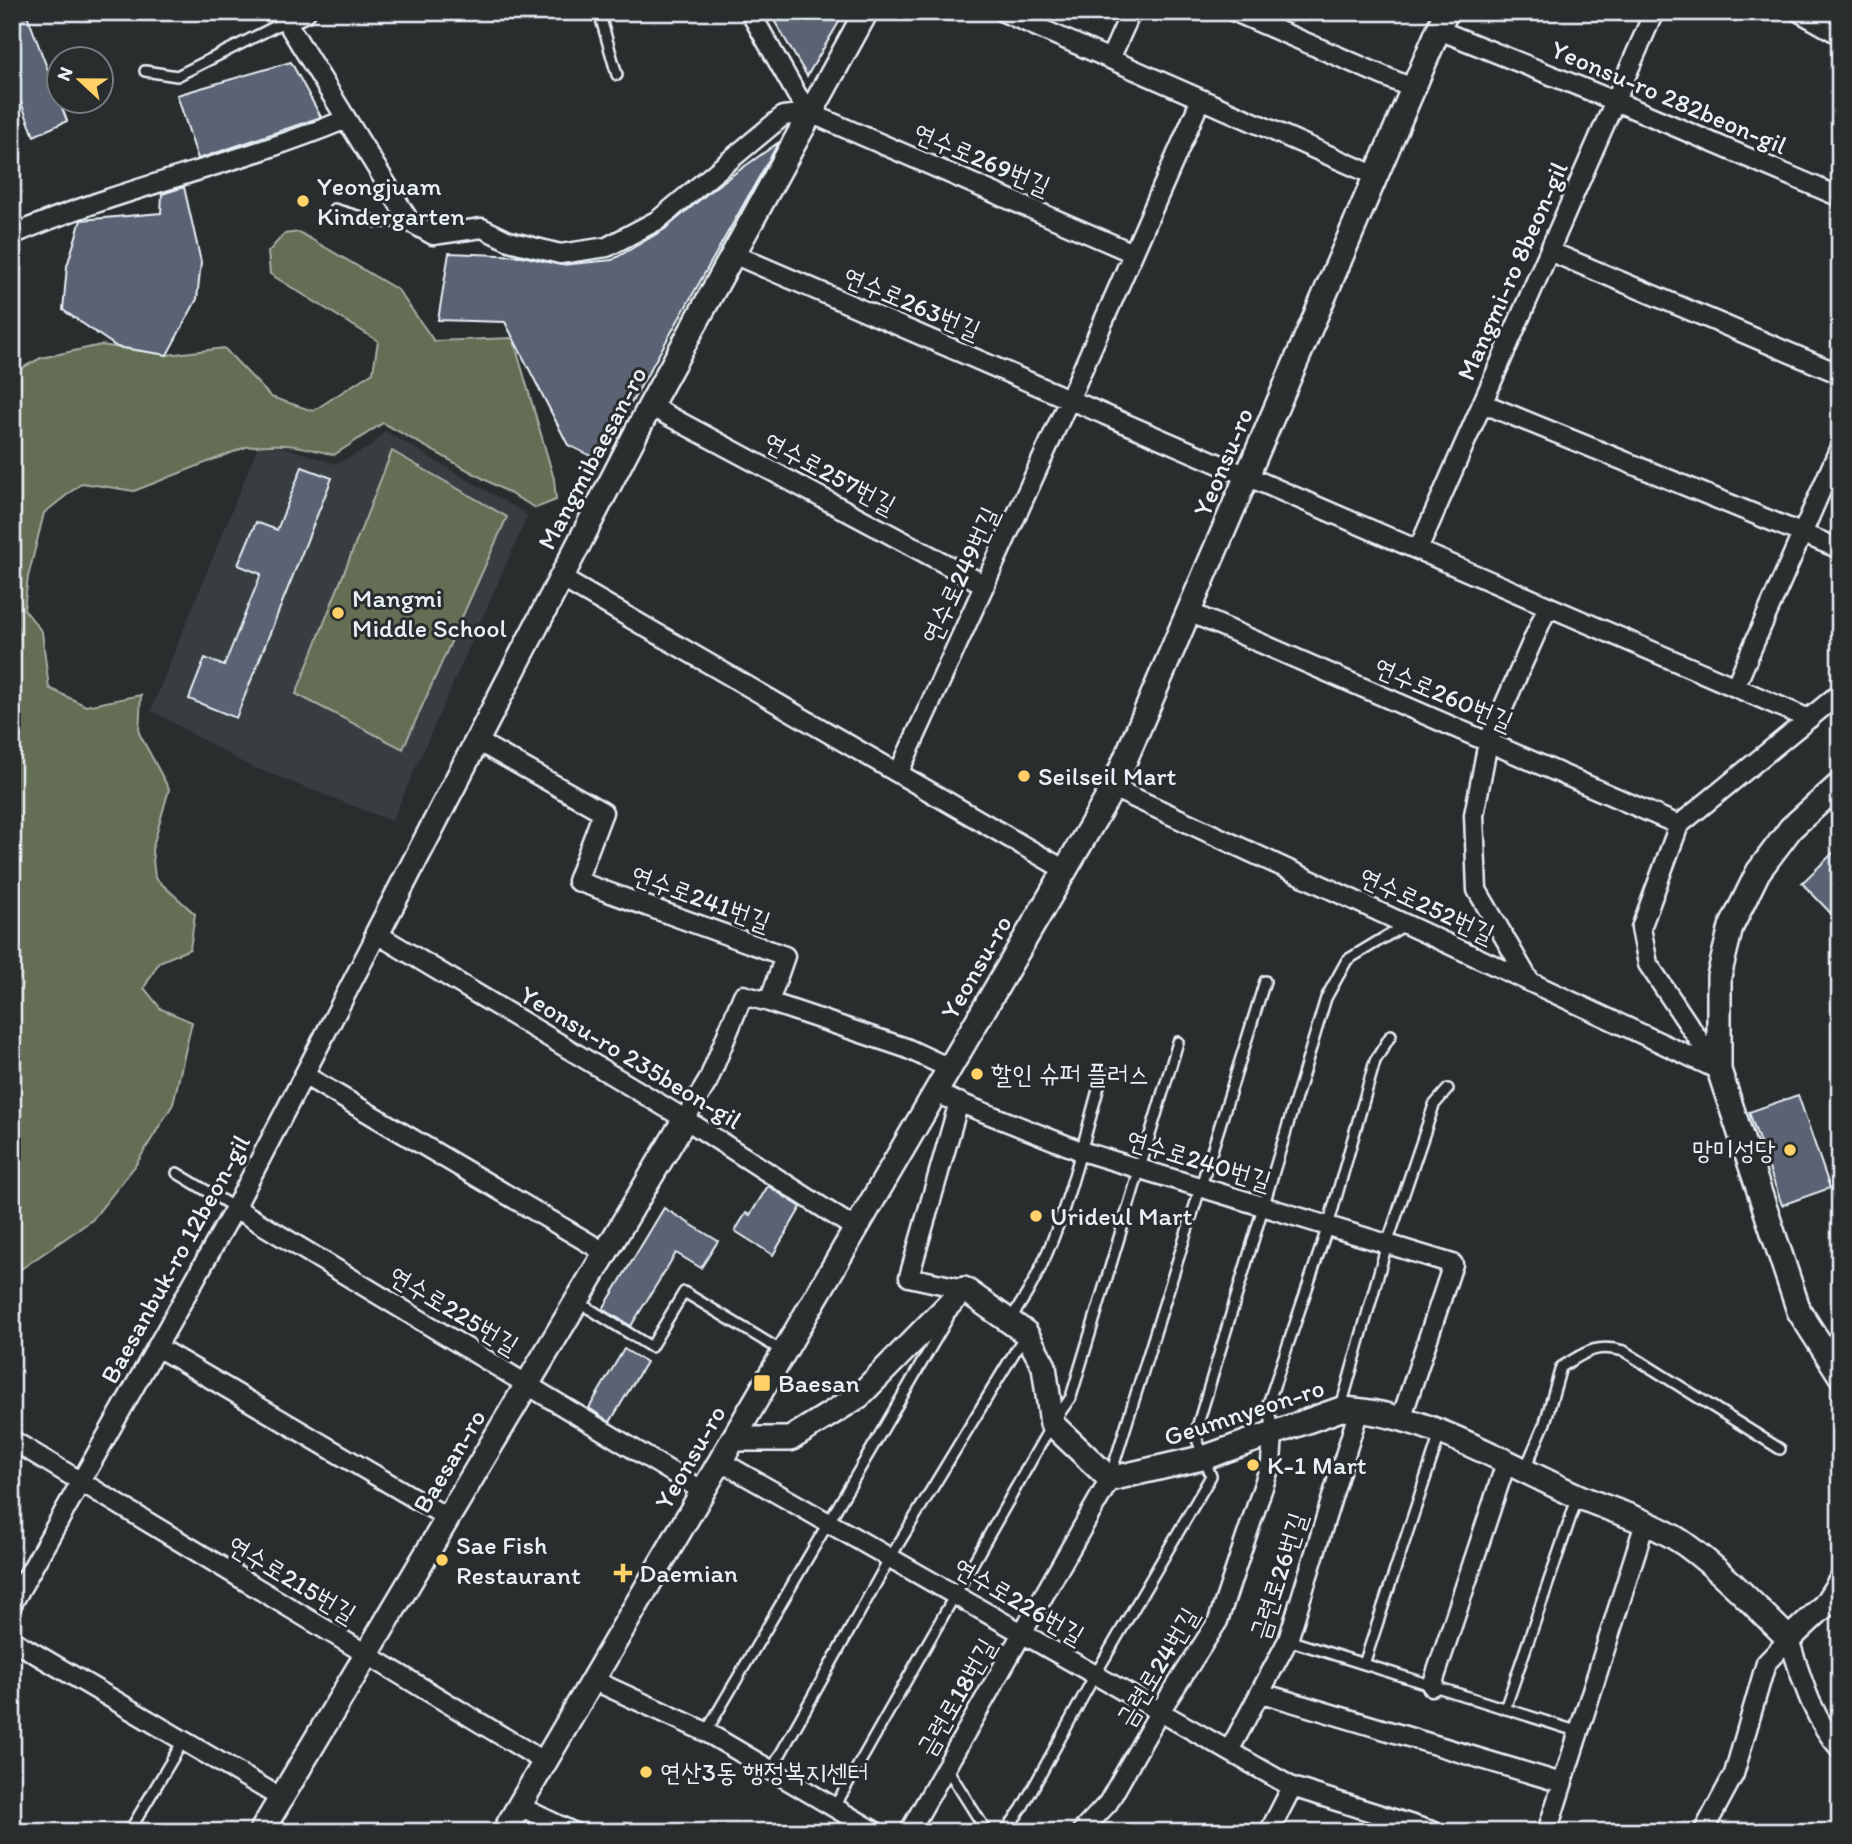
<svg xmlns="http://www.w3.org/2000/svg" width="1852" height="1844" viewBox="0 0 1852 1844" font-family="Itim,'Poor Story',sans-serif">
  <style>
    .built { fill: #383d43 }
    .green { fill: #646e54; stroke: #a6b0a6; stroke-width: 2 }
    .building { fill: #5a6273; stroke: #e8f1f8; stroke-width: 2 }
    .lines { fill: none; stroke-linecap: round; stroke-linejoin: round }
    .lane-casing { stroke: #e8f1f8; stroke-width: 14 }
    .street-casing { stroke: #e8f1f8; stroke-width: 23 }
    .secondary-casing { stroke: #e8f1f8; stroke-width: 28 }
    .lane { stroke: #2a2d2e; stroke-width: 9 }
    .street { stroke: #2a2d2e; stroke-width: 18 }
    .secondary { stroke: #2a2d2e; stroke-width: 23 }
    .poi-dot { fill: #ffd166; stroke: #2a2d2e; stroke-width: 2.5 }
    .labels { text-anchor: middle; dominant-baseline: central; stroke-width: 6; stroke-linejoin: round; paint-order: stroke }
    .street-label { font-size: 26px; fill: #e8f1f8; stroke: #2a2d2e }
    .poi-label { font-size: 26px; fill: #e8f1f8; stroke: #2a2d2e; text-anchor: start }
  </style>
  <rect width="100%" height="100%" fill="#2a2d2e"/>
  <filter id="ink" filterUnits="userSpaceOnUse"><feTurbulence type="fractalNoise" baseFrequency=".0143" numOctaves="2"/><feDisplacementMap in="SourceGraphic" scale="14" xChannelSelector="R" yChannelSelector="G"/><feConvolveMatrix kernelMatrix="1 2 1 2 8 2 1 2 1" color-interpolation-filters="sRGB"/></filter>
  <g filter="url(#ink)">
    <path class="built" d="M385,431L528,515L392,821L245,764L151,710L258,446L283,447L336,464L370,447Z
      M1840,1629V1677L1834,1675Z"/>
    <path class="green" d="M299,232L398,290L434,341L513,338L554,479L556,500L536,508L383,423L334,455C297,445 285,442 246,447L134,491L82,483L44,513L28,577L24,609L42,632L49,688L86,706L141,695L139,733L169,789L152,850L155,878L195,914L190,949L159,962L144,988L161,1009L192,1022L173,1104L135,1166L92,1220L21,1269L12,1266V373L41,358L101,345L167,355L224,348L271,397L313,411L373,372L378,341L270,274L268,252L284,234Z
      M392,451L507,517L403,749L296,694Z"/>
    <path class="building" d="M12,12H26L67,121L34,136L12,79Z
      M769,12H845L807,76Z
      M291,62L321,117L198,159L177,95Z
      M779,142L599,460L568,445L505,322L438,320L449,253L522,256L561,265L612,260L665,229L714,188Z
      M184,187L201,262L197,299L167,355L117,347L63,310L67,266L81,220L161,213L162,194Z
      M302,467L332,478L236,718L189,699L205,658L224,666L261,574L238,565L256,522L277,530Z
      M1840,846V923L1802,883Z
      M1798,1095L1830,1188L1782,1205L1749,1112Z
      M768,1186L801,1207L773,1255L735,1231L746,1213L750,1215Z
      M664,1208L718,1241L701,1268L676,1253L631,1326L603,1309Z
      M624,1349L646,1362L610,1422L589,1408Z"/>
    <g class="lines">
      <defs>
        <path id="lane" d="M599,12L617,75
          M145,71L177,76L286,21
          M334,209L378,222H410
          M177,1173L235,1208
          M577,1301L651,1347L684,1292L782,1351
          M1009,1320C1058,1259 1081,1148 1103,1072
          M1341,1407L1387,1244L1434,1105L1448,1089
          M1273,1432L1268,1404L1328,1226L1375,1061L1391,1035
          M1525,1469L1545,1423L1561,1367C1585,1353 1595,1343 1624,1351L1780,1449
          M1110,1477L1265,981
          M1288,1640L1579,1732
          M1364,1664L1440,1434
          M1505,1709L1578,1496
          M706,1732L948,1318
          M946,1767L987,1832
          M771,1771L890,1558L1025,1335
          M834,1808L1052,1424L1071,1397L1178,1042
          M129,1832L183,1741
          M1005,1832L1022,1808L1095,1675L1211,1476L1195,1434L1326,998L1347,960L1405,925"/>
        <path id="street" d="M306,12L286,21L410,222L433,235L482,228L509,241L560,254L607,247L658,220L783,116L810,113
          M750,12L797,95L810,113L1133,253
          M1003,12L1376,176
          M1235,12L1414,89
          M1799,12L1840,35
          M1439,30L1615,101L1840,197
          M1110,59L1131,12
          M12,235C120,188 236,165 344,120
          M1549,251L1840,374
          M733,254L1809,719
          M1482,403L1840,549
          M650,406L985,585
          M1418,550L1654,12
          M561,578L1065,870
          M1189,612L1679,825
          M1735,687L1840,447
          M477,741L603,812L577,881L785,956L769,1002L906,1048L949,1068
          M899,772L1069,400L1201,99
          M1113,788L1719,1070
          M1530,982L1477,890L1474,815L1488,742L1548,606
          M1719,1070L1648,964L1641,928L1679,825L1840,693
          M304,1075L606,1253
          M935,1093L1081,1151L1453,1264L1401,1419
          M959,1102L909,1277L964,1289
          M685,1119L708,1081L743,995L769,1002
          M235,1208L703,1491
          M157,1347L448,1518
          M12,1440L545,1762
          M720,1461L1292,1787
          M12,1604L235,1208L377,934L685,1119L856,1229
          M12,1640L281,1798
          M593,1680L706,1732L876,1832
          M1432,1686L1507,1460
          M1262,1693L1562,1783
          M1229,1751L1288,1640L1359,1410
          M519,1806L573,1832
          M12,1831L13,1832
          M909,1832L1110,1479
          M1081,1832L1108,1803L1160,1711L1218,1621L1271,1463L1273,1434
          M1269,1832L1292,1787L1435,1832
          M1547,1832L1645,1523
          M1703,1832L1734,1774L1766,1663L1789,1639C1802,1679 1811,1716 1840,1749"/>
        <path id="secondary" d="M1840,784L1791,828L1758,872L1731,927L1719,976V1070L1799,1311L1840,1375
          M377,934L650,406L866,12
          M733,1439H790L859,1396L964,1289L1026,1333L1044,1366L1052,1424L1110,1479L1206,1457L1341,1409C1425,1412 1505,1464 1580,1497C1615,1512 1654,1522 1686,1545C1723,1572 1756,1607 1789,1639L1825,1605L1840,1582
          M261,1832L685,1119
          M504,1832L1113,788L1446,12"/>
      </defs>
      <use href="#lane" class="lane-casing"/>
      <use href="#street" class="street-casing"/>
      <use href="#secondary" class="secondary-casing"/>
      <use href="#lane" class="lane"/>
      <use href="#street" class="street"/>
      <use href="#secondary" class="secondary"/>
    </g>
  </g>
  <g class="poi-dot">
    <circle cx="303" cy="201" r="7"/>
    <circle cx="338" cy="613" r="7"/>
    <circle cx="1024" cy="776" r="7"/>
    <circle cx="977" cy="1074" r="7"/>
    <circle cx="1790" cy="1150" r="7"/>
    <circle cx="1036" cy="1216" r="7"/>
    <rect x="753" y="1374" width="18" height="18" rx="3.5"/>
    <circle cx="1253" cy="1465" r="7"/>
    <circle cx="442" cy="1560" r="7"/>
    <path d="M619.5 1562.5h7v7h7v7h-7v7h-7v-7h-7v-7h7z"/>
    <circle cx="646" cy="1772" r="7"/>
  </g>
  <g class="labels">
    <g class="street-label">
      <text transform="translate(1669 97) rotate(23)">Yeonsu-ro 282beon-gil</text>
      <text transform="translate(982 159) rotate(23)">연수로269번길</text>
      <text transform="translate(1512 271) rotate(-66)">Mangmi-ro 8beon-gil</text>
      <text transform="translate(912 303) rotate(23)">연수로263번길</text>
      <text transform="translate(592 458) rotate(-62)">Mangmibaesan-ro</text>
      <text transform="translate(1223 462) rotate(-67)">Yeonsu-ro</text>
      <text transform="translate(830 473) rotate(28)">연수로257번길</text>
      <text transform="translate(960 575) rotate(-65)">연수로249번길</text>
      <text transform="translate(1444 694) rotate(23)">연수로260번길</text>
      <text transform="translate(701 898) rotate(20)">연수로241번길</text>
      <text transform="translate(1427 905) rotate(25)">연수로252번길</text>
      <text transform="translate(976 967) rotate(-60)">Yeonsu-ro</text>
      <text transform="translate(631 1057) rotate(31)">Yeonsu-ro 235beon-gil</text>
      <text transform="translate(1199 1160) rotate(17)">연수로240번길</text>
      <text transform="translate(175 1259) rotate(-61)">Baesanbuk-ro 12beon-gil</text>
      <text transform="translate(454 1310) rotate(31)">연수로225번길</text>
      <text transform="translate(1244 1412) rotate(-18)">Geumnyeon-ro</text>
      <text transform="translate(690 1457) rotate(-60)">Yeonsu-ro</text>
      <text transform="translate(449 1461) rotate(-59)">Baesan-ro</text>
      <text transform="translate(1278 1576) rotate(-72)">금련로26번길</text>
      <text transform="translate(292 1579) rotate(31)">연수로215번길</text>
      <text transform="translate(1019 1601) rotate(30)">연수로226번길</text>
      <text transform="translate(1157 1667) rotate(-59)">금련로24번길</text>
      <text transform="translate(956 1697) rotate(-60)">금련로18번길</text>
    </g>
    <g class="poi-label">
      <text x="317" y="186">Yeongjuam<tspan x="317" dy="30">Kindergarten</tspan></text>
      <text x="352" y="598">Mangmi<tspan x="352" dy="30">Middle School</tspan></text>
      <text x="1038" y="776">Seilseil Mart</text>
      <text x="991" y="1074">할인 슈퍼 플러스</text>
      <text x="1776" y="1150" text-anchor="end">망미성당</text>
      <text x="1050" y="1216">Urideul Mart</text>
      <text x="778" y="1383">Baesan</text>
      <text x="1267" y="1465">K-1 Mart</text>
      <text x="456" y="1545">Sae Fish<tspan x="456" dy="30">Restaurant</tspan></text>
      <text x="639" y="1573">Daemian</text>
      <text x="660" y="1772">연산3동 행정복지센터</text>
    </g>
  </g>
  <rect width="1852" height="1844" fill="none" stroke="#2a2d2e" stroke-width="42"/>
  <rect x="21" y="21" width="1810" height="1802" fill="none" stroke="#e8f1f8" stroke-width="2.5" filter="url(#ink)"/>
  <g transform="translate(80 80) rotate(292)"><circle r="33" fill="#2a2d2e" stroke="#767b7f" stroke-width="2"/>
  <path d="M0-5L12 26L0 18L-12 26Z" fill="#ffd166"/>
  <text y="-10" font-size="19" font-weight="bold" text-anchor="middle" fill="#e8f1f8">N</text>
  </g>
</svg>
